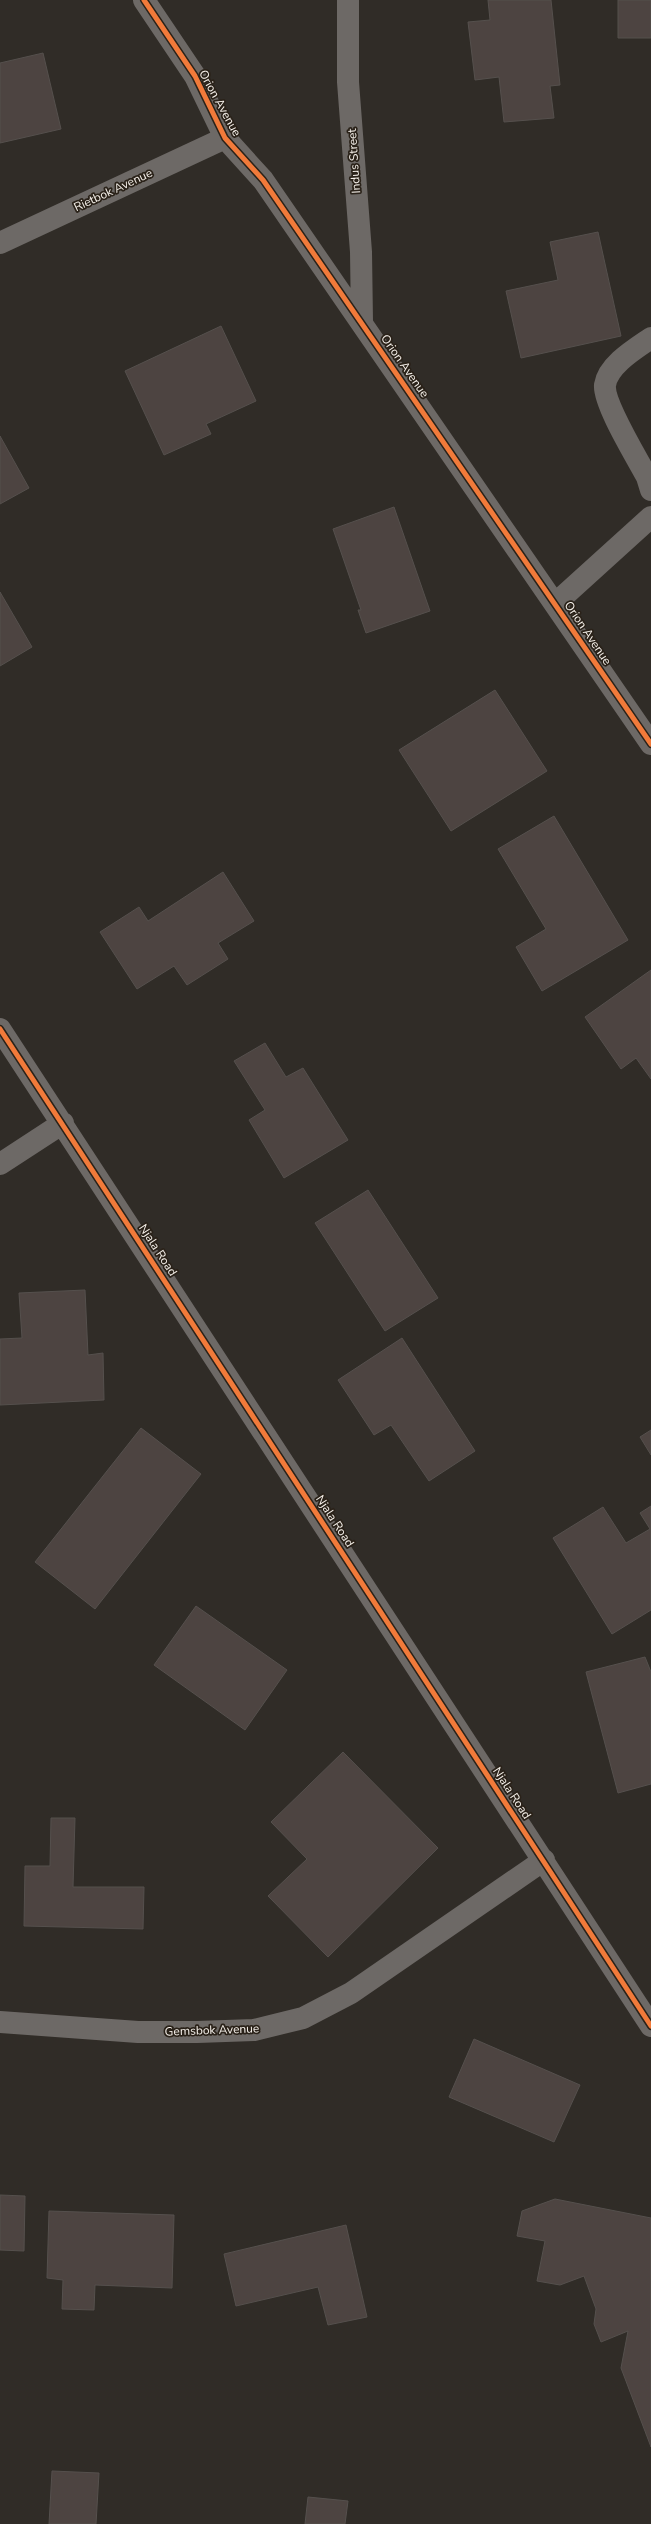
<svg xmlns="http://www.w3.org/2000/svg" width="651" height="2524" viewBox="0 0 651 2524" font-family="'Nunito Sans',sans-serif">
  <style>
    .building { fill: #4d4441; stroke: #55504d }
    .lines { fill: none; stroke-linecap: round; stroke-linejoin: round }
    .minor { stroke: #6d6966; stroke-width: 22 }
    .cycleway-casing { stroke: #2a2219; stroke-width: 8 }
    .cycleway { stroke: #f17a3a; stroke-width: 5 }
    .labels { text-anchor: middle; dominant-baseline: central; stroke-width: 3.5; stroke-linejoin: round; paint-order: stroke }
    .street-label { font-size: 12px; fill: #f7f2ec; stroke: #2a2219 }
  </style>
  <rect width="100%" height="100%" fill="#302c27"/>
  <path class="building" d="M488,0H551L560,85L550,86L554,118L504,122L499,77L475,80L468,22L490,20Z
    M618,0H651V38H618Z
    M43,53L61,129L0,143V63Z
    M598,232L621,336L521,358L506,291L558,280L550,242Z
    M221,326L256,401L206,424L211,434L164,455L125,371Z
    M0,436L29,488L0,504Z
    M394,507L430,611L366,633L358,610H361L333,529Z
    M0,592L32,647L0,666Z
    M495,690L547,771L451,831L399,750Z
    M554,816L628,940L542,991L516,947L546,929L498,849Z
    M223,872L254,921L218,943L228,959L187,985L174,966L137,989L100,932L139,907L148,921Z
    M651,970V1079L636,1058L621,1069L585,1017Z
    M265,1043L286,1077L303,1068L348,1140L284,1178L249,1120L265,1110L234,1061Z
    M368,1190L438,1298L385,1331L315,1223Z
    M85,1290L88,1355L103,1353L104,1400L0,1405V1339L22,1338L19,1293Z
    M402,1338L475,1451L429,1481L391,1425L374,1435L338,1380Z
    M141,1428L201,1474L95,1609L35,1562Z
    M651,1430V1455L640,1437Z
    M651,1506V1610L612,1634L553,1538L603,1507L626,1543L650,1529L640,1513Z
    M196,1606L287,1670L245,1730L154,1665Z
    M645,1657L651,1672V1784L618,1793L586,1672Z
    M343,1752L438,1848L328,1957L268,1896L307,1859L271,1822Z
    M51,1818H75L73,1887H144L143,1929L24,1926L25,1866H50Z
    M474,2039L580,2085L554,2142L449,2097Z
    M0,2195L25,2196L24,2251L0,2250Z
    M555,2199L651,2218V2447L621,2368L628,2331L601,2342L594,2324L596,2309L584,2276L560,2285L537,2281L545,2241L517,2236L522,2211Z
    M49,2211L174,2215L172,2288L95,2285L94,2310L62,2309L63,2280L47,2278Z
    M346,2225L367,2317L328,2325L318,2287L236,2306L224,2254Z
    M52,2471L99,2473L96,2524H49Z
    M308,2497L348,2501L345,2524H305Z"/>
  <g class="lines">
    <path class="minor" d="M144,0L195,76L225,138L263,180L651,744
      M348,0V82L361,252L362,322
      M0,243L225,138
      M651,338C635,349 608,365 605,385C603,403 637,458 647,477L651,490
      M556,603L651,517
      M0,1029L651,2026
      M0,1164L63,1123
      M0,2022L138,2032H197L254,2030L303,2018L351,1993L544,1860"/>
    <defs>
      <path id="cycleway" d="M144,0L195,76L225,138L263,180L651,744
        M0,1029L651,2026"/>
    </defs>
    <use href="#cycleway" class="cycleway-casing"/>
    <use href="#cycleway" class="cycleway"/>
  </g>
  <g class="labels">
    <g class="street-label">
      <text transform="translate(220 103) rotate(61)">Orion Avenue</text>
      <text transform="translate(354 161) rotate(-94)">Indus Street</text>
      <text transform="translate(113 190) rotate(-25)">Rietbok Avenue</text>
      <text transform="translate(405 366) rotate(55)">Orion Avenue</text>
      <text transform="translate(588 633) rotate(56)">Orion Avenue</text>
      <text transform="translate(158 1250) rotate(57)">Njala Road</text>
      <text transform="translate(335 1521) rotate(57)">Njala Road</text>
      <text transform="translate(512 1793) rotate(57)">Njala Road</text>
      <text transform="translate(212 2030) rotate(-2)">Gemsbok Avenue</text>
    </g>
  </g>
</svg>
